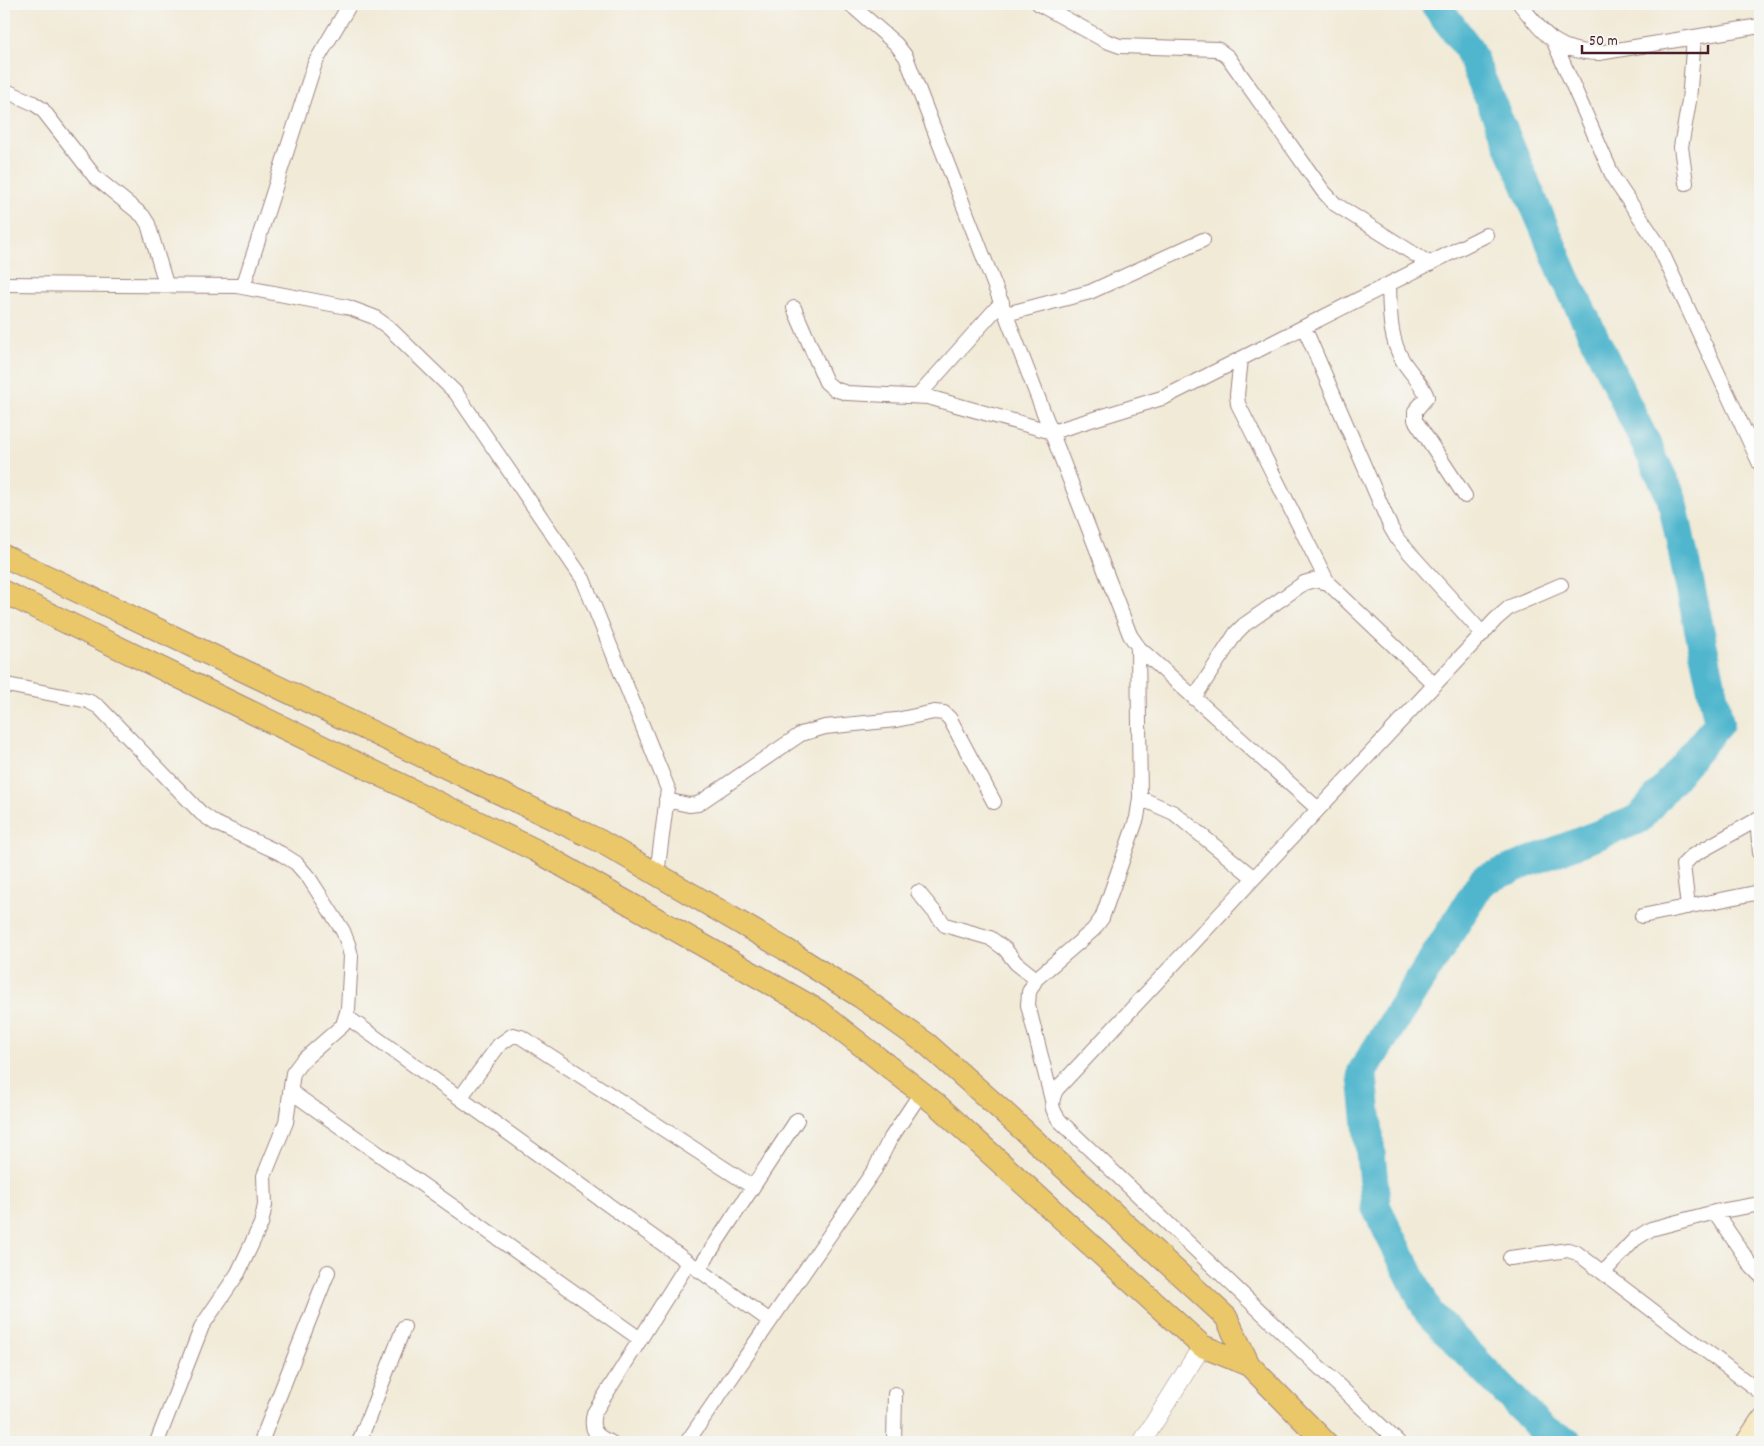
<svg xmlns="http://www.w3.org/2000/svg" width="1764" height="1446" viewBox="0 0 1764 1446" font-family="Dekko,sans-serif">
  <style>
    .lines { fill: none; stroke-linecap: round; stroke-linejoin: round }
    .river { stroke: #4fb6cd; stroke-width: 30 }
    .minor-casing { stroke: #9e8481; stroke-width: 16 }
    .tertiary-casing { stroke: #9e8481; stroke-width: 19 }
    .secondary-casing { stroke: #9e8481; stroke-width: 22 }
    .trunk-casing { stroke: #9e8481; stroke-width: 24 }
    .minor { stroke: #fff; stroke-width: 14 }
    .tertiary { stroke: #fff; stroke-width: 18 }
    .secondary { stroke: #f7e9c3; stroke-width: 20 }
    .trunk { stroke: #eac769; stroke-width: 22 }
  </style>
  <rect width="100%" height="100%" fill="#f6f6f2"/>
  <filter id="ink" filterUnits="userSpaceOnUse"><feTurbulence type="fractalNoise" baseFrequency=".02" numOctaves="2"/><feDisplacementMap in="SourceGraphic" scale="10" xChannelSelector="R" yChannelSelector="G"/><feConvolveMatrix kernelMatrix="1 2 1 2 8 2 1 2 1" color-interpolation-filters="sRGB"/></filter>
  <filter id="wash" filterUnits="userSpaceOnUse"><feTurbulence type="fractalNoise" baseFrequency=".0096" numOctaves="4" result="noise"/><feDisplacementMap in="SourceGraphic" scale="20" xChannelSelector="R" yChannelSelector="G"/><feGaussianBlur stdDeviation="1.12" result="paint"/><feColorMatrix in="noise" values="0 0 0 0 0 0 0 0 0 0 0 0 0 0 0 0 0 1.4 0 .05"/><feComposite in="paint" operator="in"/></filter>
  <g filter="url(#wash)">
    <rect width="100%" height="100%" fill="#f1ead7"/>
    <g class="lines">
      <path class="river" d="M1435,4L1468,48L1565,277L1671,496L1719,723L1639,819L1483,880L1362,1072L1376,1207L1429,1313L1542,1429L1568,1442"/>
    </g>
  </g>
  <g filter="url(#ink)">
    <g class="lines">
      <defs>
        <path id="minor" d="M850,4L896,44L906,57L1130,635L1139,648L1318,809
          M1039,4L1106,41L1120,46L1217,49L1228,57L1323,191L1335,204L1430,264
          M1520,4C1545,35 1556,52 1599,53L1760,26
          M1554,42L1614,179L1658,244L1760,464
          M4,90L33,103L42,109L95,177L143,216L148,224L166,284
          M1686,183L1681,147L1689,101L1694,37
          M4,284L237,286L347,307L374,317L388,327L456,393L583,579L668,789L657,874
          M1389,285C1390,311 1389,338 1403,361C1410,373 1423,384 1427,397L1415,411V420L1465,496
          M243,287L315,63L350,4
          M794,308L826,382L834,389L847,393L928,397L1052,432L1165,397L1486,235
          M1006,314L1090,292L1203,240
          M1304,327L1391,528L1398,540L1483,634
          M1241,359L1237,395L1238,404L1328,583
          M919,395L1002,302
          M7,685L88,701L99,707L201,813L215,823L280,853L296,863L309,878L343,931L348,944L351,956L348,1009L343,1025L302,1061L293,1073L286,1122L264,1176L265,1205L261,1224L238,1273L202,1326L157,1442
          M1194,698L1236,633L1244,625L1304,583L1314,580L1328,583L1435,685
          M1140,798L1174,813L1254,878
          M666,800L689,805L698,804L801,734L825,727L896,720L934,712L944,713L950,719L994,802
          M1757,819L1760,853
          M918,892L945,925L990,938L1005,949L1016,963L1036,979
          M1688,907L1683,865L1692,856L1760,818
          M1642,916L1760,892
          M347,1017L770,1321
          M290,1091L640,1339
          M460,1098L499,1045L513,1035L521,1037L753,1187
          M1052,1100L1028,1005L1029,992L1036,979L1093,930L1102,918L1137,818L1140,798L1138,647
          M1715,1212L1752,1267L1760,1275
          M1510,1258L1568,1250L1577,1253L1760,1392
          M698,1270L797,1120
          M1603,1273L1635,1239L1651,1229L1715,1212L1760,1204
          M261,1442L328,1272
          M359,1442L404,1327
          M610,1442C595,1436 590,1429 594,1413L688,1263
          M687,1442L875,1169L889,1141L922,1091
          M894,1442L895,1394
          M1398,1442L1060,1121C1051,1109 1050,1103 1056,1090L1496,619L1510,607L1561,585"/>
        <path id="tertiary" d="M1142,1442L1202,1346"/>
        <path id="secondary" d="M1746,1442L1760,1421"/>
        <path id="trunk" d="M4,556L600,841L785,949L861,997L927,1044L1008,1116L1226,1317L1249,1365L1325,1442
          M4,592L535,850L817,1010L936,1104L1202,1346L1249,1365"/>
      </defs>
      <use href="#minor" class="minor-casing"/>
      <use href="#tertiary" class="tertiary-casing"/>
      <use href="#secondary" class="secondary-casing"/>
      <use href="#trunk" class="trunk-casing"/>
      <use href="#minor" class="minor"/>
      <use href="#tertiary" class="tertiary"/>
      <use href="#secondary" class="secondary"/>
      <use href="#trunk" class="trunk"/>
    </g>
  </g>
  <rect width="1764" height="1446" fill="none" stroke="#f6f6f2" stroke-width="20"/>
  <path d="M1582 45v8h126v-8" fill="none" stroke="#4a1f2b" stroke-width="2.5"/>
  <text x="1589" y="45" font-size="15" fill="#4a1f2b" stroke="#f6f6f2" stroke-width="4" paint-order="stroke">50 m</text>
</svg>
